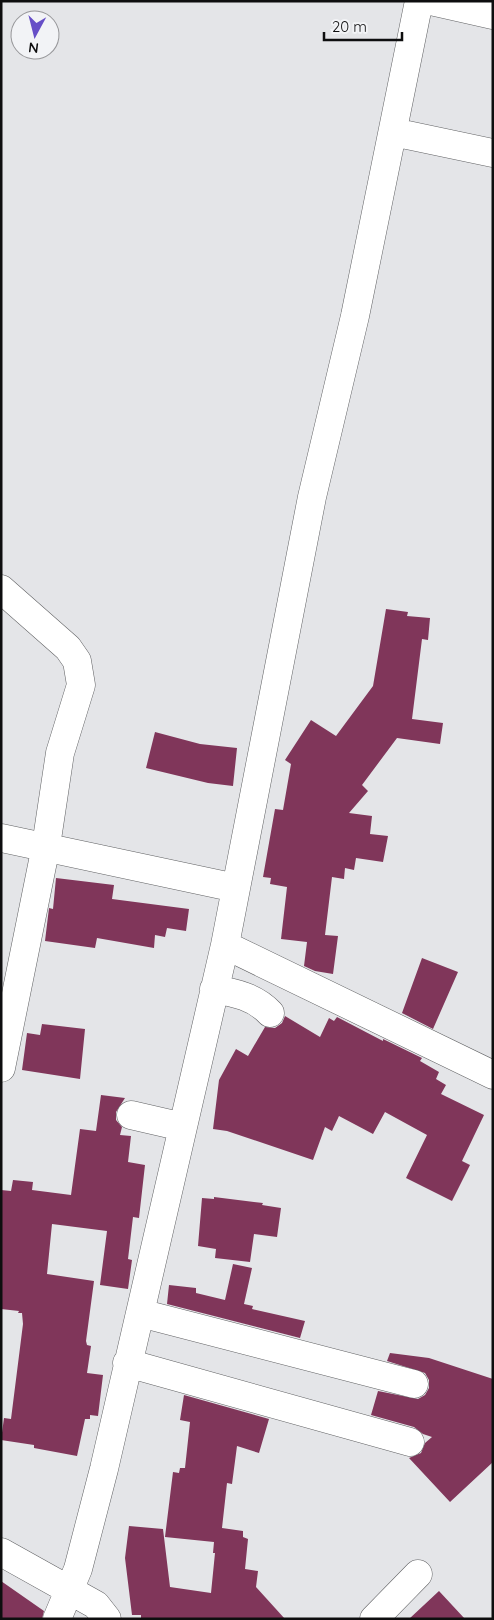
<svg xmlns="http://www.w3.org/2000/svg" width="494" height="1620" viewBox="0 0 494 1620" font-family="Quicksand,sans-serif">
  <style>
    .building { fill: #80365a }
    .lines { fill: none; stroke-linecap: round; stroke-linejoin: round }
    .minor-casing { stroke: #616264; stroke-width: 29 }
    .minor { stroke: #fff; stroke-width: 28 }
  </style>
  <rect width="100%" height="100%" fill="#e4e5e8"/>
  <path class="building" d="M386,609L408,612L407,616L430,618L428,640L422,639L412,719L443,723L440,744L397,738L362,785L368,791L349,813L372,816L370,834L388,836L383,862L356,858L354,870L345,868L344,879L332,877L325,935L338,936L333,974L315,971L304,966L307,942L281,939L287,887L270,884L271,878L263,877L275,809L283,810L291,764L285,760L311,720L336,736L373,686Z
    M155,732L200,744L237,748L233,786L208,783L146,768Z
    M56,878L114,885L112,899L189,909L186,931L167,928L165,937L155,935L154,948L97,938L95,948L45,941L49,908L53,909Z
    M422,958L458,972L433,1029L402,1013Z
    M285,1016L320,1037L329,1018L334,1021L337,1017L383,1041V1039L422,1058L420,1061L439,1072L436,1079L446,1085L441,1094L484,1115L462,1161L470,1165L452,1201L406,1178L427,1135L385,1112L373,1134L339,1116L332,1131L325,1127L313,1160L227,1131L213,1129L219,1080L236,1049L248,1056L265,1027L275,1028L282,1023Z
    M42,1024L85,1029L80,1079L22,1070L27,1033L40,1035Z
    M101,1095L125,1098L116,1112V1120L122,1127L120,1135L131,1136L128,1162L145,1165L139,1218L133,1217L128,1259L132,1260L128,1289L100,1285L107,1231L52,1224L47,1274L94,1281L86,1341L87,1345L91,1346L87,1373L103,1375L98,1416L90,1415V1419H85L77,1456L34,1448V1445L1,1440L4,1418L11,1419L23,1324L22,1313H18L19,1311L1,1309V1190L11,1191L13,1180L33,1182L32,1190L71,1195L80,1129L96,1131Z
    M214,1197L263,1203L262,1205L281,1208L277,1237L254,1234L250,1262L215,1258L216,1249L198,1246L202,1198L214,1199Z
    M233,1264L252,1268L244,1304L253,1306L252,1309L305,1321L300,1338L167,1304L169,1285L196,1288V1293L225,1300Z
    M390,1353L429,1358L493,1379V1462L450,1502L409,1458L421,1453L425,1443L432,1437L423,1434L414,1427L371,1415L378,1391L418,1399L425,1395L429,1388V1380L425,1373L387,1361Z
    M184,1395L269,1419L259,1453L237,1446L232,1484L227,1483L222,1528L243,1531V1537L248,1539L245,1569L258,1571L256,1587L285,1619H141V1615H132L125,1558L129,1526L163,1529L170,1587L211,1593L215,1553H213L214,1542L165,1537L173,1472L179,1473L180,1468H185L190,1422L180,1420Z
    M1,1581L44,1611L42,1619H1Z
    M439,1591L465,1619H409Z"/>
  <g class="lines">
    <defs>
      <path id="minor" d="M431,1L493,15
        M393,132L493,153
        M1,589L68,648L77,661L81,685L60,753L46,846L1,1068
        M1,838L236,888
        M225,945L493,1075
        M214,989C236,993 255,997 270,1013
        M131,1115L183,1127
        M140,1313L414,1384
        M127,1363L410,1442
        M1,1552L96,1605L107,1619
        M57,1619L78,1569L104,1469L225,945L312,497L355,316L419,1
        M374,1619L418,1574"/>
    </defs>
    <use href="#minor" class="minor-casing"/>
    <use href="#minor" class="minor"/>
  </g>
  <rect width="494" height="1620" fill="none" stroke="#0e0e0f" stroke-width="5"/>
  <g transform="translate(35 35) rotate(187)"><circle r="24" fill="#f2f3f6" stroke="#97979a"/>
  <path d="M0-4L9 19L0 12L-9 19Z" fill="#664ec7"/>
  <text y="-8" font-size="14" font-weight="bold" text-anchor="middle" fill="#0e0e0f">N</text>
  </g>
  <path d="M324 32v8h78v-8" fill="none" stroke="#0e0e0f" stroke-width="2.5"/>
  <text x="332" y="32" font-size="15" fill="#0e0e0f" stroke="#f2f3f6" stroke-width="4" paint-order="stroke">20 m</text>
</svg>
